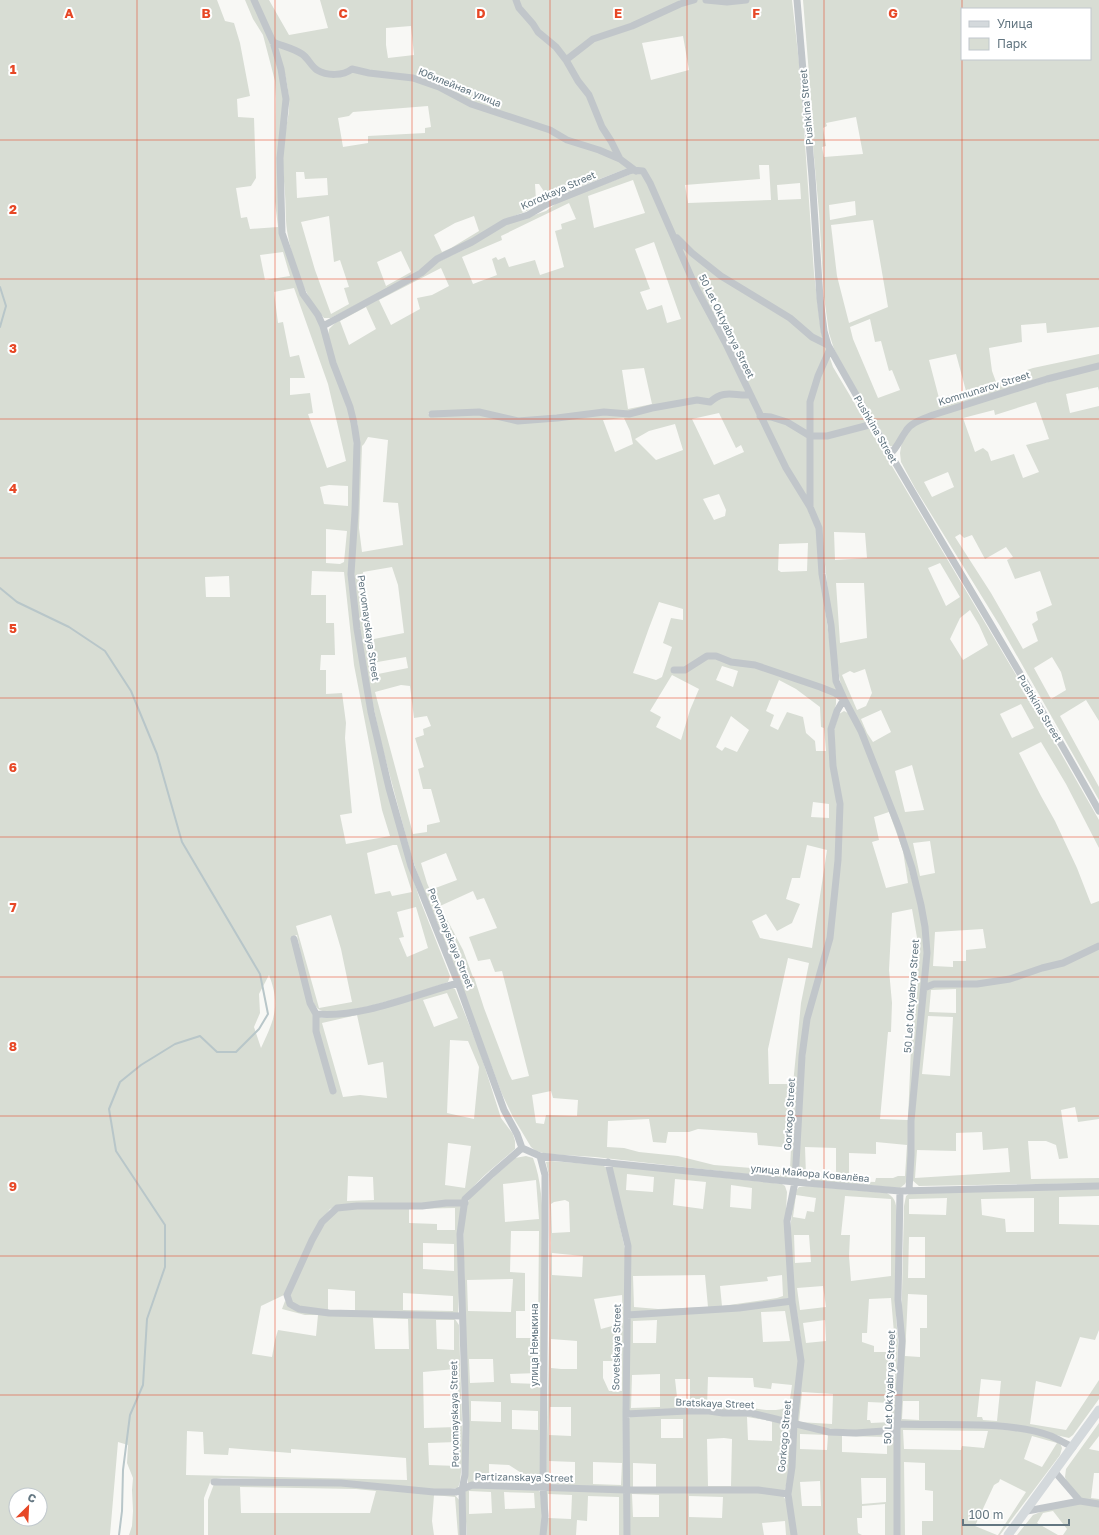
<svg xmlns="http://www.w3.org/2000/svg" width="1099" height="1535" viewBox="0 0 1099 1535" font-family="'Golos Text',sans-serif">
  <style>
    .green { fill: #d8ddd4; fill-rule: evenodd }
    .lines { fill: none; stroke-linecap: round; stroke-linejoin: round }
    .stream { stroke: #b8c6c9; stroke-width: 2 }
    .minor { stroke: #c1c6ca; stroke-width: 7 }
    .major { stroke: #d4d9dc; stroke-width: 9 }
    .grid { fill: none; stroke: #e74726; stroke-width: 1; stroke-opacity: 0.55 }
    .labels { text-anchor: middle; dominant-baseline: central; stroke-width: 4; stroke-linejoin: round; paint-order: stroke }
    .street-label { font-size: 10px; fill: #637681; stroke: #fff }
    .grid-label { font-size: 13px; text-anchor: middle; font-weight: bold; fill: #e74726; stroke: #fff; stroke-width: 4; stroke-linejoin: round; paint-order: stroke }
  </style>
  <rect width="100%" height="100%" fill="#f8f8f5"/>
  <path class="green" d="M0,0H217L225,21L234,23L240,43L250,96L237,99L238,117L254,118L256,178L251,186L236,188L241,218L247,217L250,229L278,227L275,202L276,98L275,81L263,35L253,19L245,0H252L271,43L279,70L284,99L281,233L290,261L317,316L353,426L354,449L353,612L404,849L420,900L450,976L448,982L443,984C423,990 332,1023 317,1008C309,1001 300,949 297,935L292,937L314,1015L322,1018L371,1010L451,987L455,989L479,1049L501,1118L513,1134L515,1141V1149C496,1166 475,1180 462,1202L337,1206L330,1209L323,1218L284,1295L261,1306L252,1354L272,1357L275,1340L278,1330L316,1336L318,1315H305L282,1309L285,1301L298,1310L455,1319L459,1325L463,1453L460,1482L458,1488L443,1490L344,1481L222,1478L211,1480L204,1498V1535H129L132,1526L133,1511L132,1490L133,1478L127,1463L128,1445L118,1442L110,1535H0ZM283,252L290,276L265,280L260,255ZM294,288L328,384L346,461L327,468L308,414L313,413L310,393L290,395V378H305L299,355L290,357L283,322L278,323L274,292ZM329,485L348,486V506L324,504L320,487ZM326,529L347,531L344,562L340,564L326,563ZM312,571L344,572L354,665L382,810L390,836L346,844L340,815L352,813L345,738L346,723L342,693L326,694V670H320L321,655H335L334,623H326V595H311ZM229,576L230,597H206L205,577ZM393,845H397L412,892L392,896L390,891L375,894L367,853ZM416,907L428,948L407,957L399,938L404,937L397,912ZM331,915L341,949L352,1002L319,1008L296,926ZM269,975C281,1006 274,1020 261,1048L254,1027L260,1013L259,994ZM447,993L458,1018L434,1027L423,1000ZM357,1015L368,1065L383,1062L387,1098L360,1095L343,1097L322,1023ZM450,1040L468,1041L479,1067L474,1119L447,1113ZM448,1143L471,1146L465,1188L445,1185ZM348,1176L373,1177L374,1200L347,1201ZM373,1318L408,1319L409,1349H375ZM436,1320H454V1350L437,1349ZM455,1369L457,1427L424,1428L423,1372ZM187,1431L203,1432L204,1454L228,1455L229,1448L291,1453V1449L406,1458L407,1480L186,1475ZM457,1442L458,1466L429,1465L428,1443ZM16,1495H40V1519H16Z
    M256,0H269L289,35L328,28L320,0H792L800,71L814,273L821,332L833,367L1022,685L1099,820V848L1066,784L1041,742L1019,753L1041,796L1055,821L1077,868L1091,904L1099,901V944L1061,962L1039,968L1009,979L976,983H934L926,986L928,932L919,887L903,831L872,753L843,693L839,676L830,610L821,528L814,512L809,513L817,530L821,579L836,688V704L830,731V751L836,792L837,809L836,861L828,937L805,1019L801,1057L794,1176L790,1179L595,1157L547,1154L536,1151L531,1147L513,1117L502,1094L437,922L429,906L411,855L378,731L366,671L357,610L354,572L358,491V425L351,403L333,360L328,336L329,329L338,320L423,274L438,262L465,249L502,226L546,211L558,202L631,174L628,168L554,197L545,193L539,184H535L536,200L529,210L504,220L471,240L437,257L417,273L331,318H324C305,299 293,262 288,236C285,222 286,207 285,194C284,179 282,163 283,148C284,132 290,117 289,100C287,65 270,32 256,0ZM411,26L414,55L388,58L386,45V28ZM683,36L689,70L651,80L642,43ZM428,106L431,127L425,128V133L368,136V143L343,147L338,118L349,116L353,112ZM759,165H769L771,200L688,203L685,185L760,179ZM296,172H304L305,179L327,178L328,195L297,198ZM633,180L645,213L594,228L588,196ZM800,183L801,199L778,200L777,185ZM569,203L576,219L561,224L562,229L555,231L564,267L540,275L535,260L509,267L505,257L498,260L496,257L492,259L497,275L473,284L462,257L502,240L501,236ZM329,216L334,262L340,260L349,287L344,288L349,304L331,314L315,270L301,222ZM474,216L479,231L451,248L442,252L434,235L455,223ZM654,242L681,319L667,323L662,305L647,310L640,292L650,289L635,249ZM401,251L411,272L386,286L377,262ZM441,268L449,286L432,295L417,298L420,309L391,325L379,300ZM366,307L376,329L349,345L340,321ZM644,368L652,404L628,409L622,370ZM698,399L707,400L712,399L713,401L710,403L697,402L653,409L629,415L605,413L558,419L518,422L483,413L461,414L450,416L429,415L428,413L479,411L518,420L558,417L592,411L605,410L629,413L654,407ZM719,413L736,448L741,445L744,452L714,465L692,419ZM624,418L630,431L633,444L615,452L603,420ZM675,424L683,450L656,460L635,439L649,431ZM368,437L388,440L383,502L398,503L403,545L362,552L359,528L362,446L364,444ZM719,494L726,510L725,516L714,520L703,499ZM834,532L865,533L867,558L835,560ZM808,543L807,571L781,572L778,570L779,544ZM940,563L960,597L946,606L928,568ZM392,567L398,585L404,633L369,640L363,572ZM836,583H864L867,638L840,643ZM659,602L683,609V620L671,618L663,643L672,647L662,677L656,680L633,673L649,628ZM970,610L979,625L988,645L963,660L950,639L960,618ZM406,657L408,668L373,675L372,663ZM722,666L738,671L733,687L716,680ZM865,669L872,693L866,706L857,710L842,675L850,671L854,673ZM672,675L699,689L690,710L681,740L656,727L661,717L650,711ZM779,680L796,689L820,707L821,727L824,728L826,751H816L815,741L806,733L803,717L787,712L778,730L770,726L774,715L766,711ZM401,685L410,686L414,718L427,716L431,726L423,729L424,735L415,738L424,767L418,769L423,789H431L440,822L427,825V832L413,834L375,692ZM1021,704L1034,728L1012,738L1000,714ZM881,710L891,732L873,742L867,733L861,719ZM731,716L749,730L737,752L725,747L722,751L716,747ZM912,765L924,810L905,812L895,771ZM813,802L829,804V818L811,817ZM930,841L935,873L920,876L913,843ZM807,845L827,850L812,948L760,938L752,921L766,914L777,931L792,923L800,904L786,899L792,878H800ZM446,853L457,880L430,890L427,883L421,863ZM473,891L477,900L484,898L497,928L469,937L478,961L490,959L495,972L502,971L529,1076L512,1080L509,1074L484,1008L474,977H473L463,950L440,906ZM983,929L986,948L966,950V961H953V967L933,966L935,932ZM788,958L809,963L801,1003L793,1084H769L768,1049ZM551,1091L553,1098L578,1100L577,1116L546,1115L544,1124L536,1123L532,1095ZM649,1119L653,1142L666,1143L668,1132H689L698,1129L757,1133L758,1145L791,1148L790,1170L789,1171L714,1165L678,1156L639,1152L624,1148L607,1147L608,1121Z
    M803,0H1099V327L1047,333L1046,323L1021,325L1022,342L989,348L992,371L996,382L1027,374V370L1033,368L1099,354V364L918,418L894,446H890L842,365L834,349L829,333L824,297L819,212L813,146L811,99ZM962,9H1090V59H962ZM856,117L863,154L824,157L822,147L826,146L823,128L827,126L826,123ZM855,201L856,215L830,220L829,205ZM873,220L888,307L849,323L837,276L831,225ZM870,319L875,342L881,341L889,371L892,370L900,390L878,398L853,339L850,327ZM956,354L966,391L939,398L929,360Z
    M1099,368V391L1098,387L1066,394L1070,413L1099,406V721L1086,700L1060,716L1099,787V800L1000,626L915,488L901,462L900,453L902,441L908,431L917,423L1004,394ZM1036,402L1049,439L1026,445L1039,472L1023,478L1014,454L991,461L988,452L983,448L975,452L963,418L994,410L995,415ZM948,472L954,487L932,497L924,482ZM960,534L964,538L972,535L985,559L1006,547L1013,557L1007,560L1015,579L1040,571L1052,605L1036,612L1038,620L1032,624L1038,641L1023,649L991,593L955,537ZM1052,657L1061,672L1066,690L1051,699L1034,668Z
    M844,711L848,713L860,734L899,831L923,923L924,954L907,1180L905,1184L900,1188L806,1180L802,1177L799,1167L802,1089L809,1016L831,937L840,857L834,730L839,714ZM889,812L903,851L908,883L886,888L872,842L879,840L874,817ZM912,909L919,949L913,999L908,1120L880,1119L888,1032H891L892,1003L889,970L892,913ZM876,1142L907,1145L905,1176H898L893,1178H876L875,1182L849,1181V1153L876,1154ZM805,1147L836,1148V1177L806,1175Z
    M1099,948V1119L1078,1122L1075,1107L1061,1110L1068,1158L1059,1159L1056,1145L1046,1141H1028L1031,1179L1099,1178V1183L919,1186L912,1180L914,1118L926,989L934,986L1011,980ZM956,989V1013L929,1012L931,990ZM928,1016L953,1017L950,1076L922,1074ZM982,1132L983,1150L1008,1148L1010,1172L915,1178L917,1150L956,1151V1133Z
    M526,1156L533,1158C547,1194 542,1249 542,1287C542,1353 542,1419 541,1484L468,1483V1423L463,1222L466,1206L470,1198L515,1158ZM536,1180L539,1219L505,1222L503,1184ZM511,1231H539L538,1338H516V1311H525V1273L510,1272ZM513,1279L511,1312L468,1311L467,1280ZM469,1359H493L494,1382L470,1383ZM538,1373V1384L511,1383L510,1374ZM471,1401L501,1402V1422L471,1421ZM512,1410L538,1411V1430L512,1429ZM489,1464L509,1465L523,1474L524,1481L489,1480Z
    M551,1161L602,1165L607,1168L625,1249V1488L546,1484L551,1243L549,1176L546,1162ZM565,1200L569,1202L570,1232L552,1233L551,1204L554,1202ZM552,1253L583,1256L582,1277L552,1275ZM622,1295L623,1323L601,1329L594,1299ZM551,1339L577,1341V1369H561L551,1368ZM603,1361H622V1391H609L603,1378ZM550,1407H571V1436L549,1435ZM549,1461L575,1462V1483L549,1482ZM593,1462L622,1463L621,1485L593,1484Z
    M615,1166L782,1184L785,1186L787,1192L786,1212L790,1298L739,1307L629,1313V1260L611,1167ZM627,1174L654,1177L653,1192L626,1190ZM675,1179L706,1182L703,1209L673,1205ZM731,1185L752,1188L751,1209L730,1207ZM705,1275L708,1307L658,1309L634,1307L633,1276ZM782,1275L783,1296L777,1298L722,1306L720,1286L768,1281L767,1277Z
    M807,1186L887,1193C897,1199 896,1205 897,1216L896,1314L898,1342L895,1421L892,1427L883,1430L828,1431L796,1422L803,1367L801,1340L793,1288L790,1229L795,1192L799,1187ZM796,1195L816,1198L814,1212L807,1211L805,1219L793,1217ZM845,1196L891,1199V1276L851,1281L849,1256L850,1235H841ZM794,1235H809L811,1262L795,1263ZM823,1286L826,1307L800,1310L797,1288ZM891,1298L894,1333L893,1352H874V1346L862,1342V1333H867L869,1299ZM825,1320L826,1341L806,1343L803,1323ZM802,1392L833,1394L832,1424L799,1422ZM868,1402L891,1403V1422L871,1423L870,1420H867Z
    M1099,1188V1196L1059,1197V1224L1099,1225V1330L1095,1340L1080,1337L1061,1387L1036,1381L1030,1424L1066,1430L1099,1380V1399L1073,1435L1069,1438L1043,1432L899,1422L904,1206L906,1196L910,1193ZM947,1198L946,1215L909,1214V1199ZM1034,1198V1232H1006L1005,1219L982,1215L981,1199ZM909,1237H925V1278H908ZM908,1294L927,1295V1328H920V1357L905,1356ZM981,1379L1001,1381L997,1421L983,1420L982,1417H977ZM903,1401H919V1420L902,1419Z
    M463,1205L458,1314L311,1310L293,1304L289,1296C302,1265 312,1230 338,1209ZM455,1208V1230H437V1224L409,1223V1209ZM423,1243L454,1244V1271L423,1269ZM328,1289L355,1291V1310H328ZM403,1293L453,1296V1311L403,1310Z
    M791,1302L799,1359L792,1419L740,1410L628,1413L629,1316ZM785,1311L790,1341L763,1342L761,1312ZM657,1320L656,1343H633V1321ZM660,1374V1407L631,1408L632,1375ZM708,1377L753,1378L754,1387L771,1389L772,1383L792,1385L789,1406C778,1413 756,1410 744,1405L707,1406ZM675,1379H690V1406H678Z
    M688,1412L741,1414L789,1425L790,1428L791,1463L785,1490L629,1488L628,1421L630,1417ZM747,1417L772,1421V1441L748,1440ZM661,1419H683V1438H661ZM724,1438L732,1439L731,1486H708L707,1439ZM633,1463L656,1464V1487H633Z
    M1099,1423V1436L1089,1449L1099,1451V1473H1094L1091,1498L1099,1499V1502L1081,1499L1068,1486L1065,1477L1066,1469Z
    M899,1425L1000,1428L1039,1434L1060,1443L1062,1448L1060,1455L1000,1535H998L1026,1492L1000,1479L999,1482L994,1485L975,1526L997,1535H922V1521H933V1491L925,1490V1463L904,1462L905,1535H900ZM903,1430L988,1431L984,1448L962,1446L961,1450L904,1449ZM1032,1436L1057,1443L1042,1467L1024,1459Z
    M796,1427L894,1432V1535H885V1504L862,1506V1518H857L858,1533L862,1535H796L792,1508L791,1491ZM800,1434L828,1435L827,1450L800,1449ZM842,1436L887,1437V1454L842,1452ZM861,1478H886V1502L862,1504ZM820,1481L821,1506H802L800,1482Z
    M214,1484L347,1485L454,1494L460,1501L461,1535H458L455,1497L434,1495L432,1521L434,1535H208V1500ZM240,1487L356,1489L376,1491L370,1513H241Z
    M469,1487L537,1489L540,1492L542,1512L541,1535H467L464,1493L465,1490ZM469,1491L491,1492L492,1513L469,1514ZM504,1492L534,1493L535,1508L505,1509Z
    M546,1488L624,1492V1535H619V1497L588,1496L587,1521L577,1520L576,1535H546ZM548,1494L572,1495L571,1519L548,1518Z
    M629,1492H759L782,1495L786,1500L792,1535H786L785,1521L762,1523L764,1535H629ZM632,1494L659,1495V1517H633ZM689,1496L723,1497L722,1518L689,1517Z
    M1079,1502L1099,1506V1535H1063L1067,1529L1053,1511L1043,1513L1037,1523L1058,1535H1017L1033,1515L1043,1511Z"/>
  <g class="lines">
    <path class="stream" d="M0,287L6,306L0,327
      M0,588L17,602L69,627L105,651L131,691L157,754L182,842L260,974L268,1014L259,1029L236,1052H217L200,1036L175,1044L141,1065L120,1082L109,1109L116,1151L165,1225V1267L147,1319L143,1385L130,1415L123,1470L122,1511L119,1535"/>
    <path class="minor" d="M254,0L273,42L281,69L286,99L280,158L282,233L303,294L318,315L323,326L333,363L350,407L354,423L357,443L355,512L351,574L357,629L371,712L389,788L411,866L458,983L504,1110L517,1134L522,1148L492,1174L465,1199L460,1234L466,1424L465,1475L462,1490L463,1535
      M516,0L519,8L533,24L538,32L556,47L566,60L578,81L589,95L602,127L611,141L620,159L636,171
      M706,0L727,2L746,0
      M797,0L812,177L820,298L824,331L828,345C915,502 1012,654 1099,811
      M273,42C282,46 293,48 302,54C308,58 311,66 317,70C327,76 343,76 352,69L369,73L413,78L439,87L471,104L550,130L567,140L599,150L620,159
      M566,60L593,39L632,26L680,4L694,0
      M677,238L692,253L721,276L790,318L812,337L828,345
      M323,326L421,273L437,259L472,242L505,222L528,215L547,204L632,170L643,171L650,183L696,288L725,342L786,468L810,507L819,528L822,574L831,625L836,681L844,699L861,731L899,828L912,868L921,905L925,927L927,953L911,1121V1155L909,1190
      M432,414L479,412L518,421L557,418L604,412L629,414L652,408L697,400L710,402C725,389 733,396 750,395
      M760,416L771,417L787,422L810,436H827L873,424
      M890,454C898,447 900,439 906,431C911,422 924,419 933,415L1047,379L1099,366
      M810,507V402L818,376L830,349
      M674,670H685L707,656H716L731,662L755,665L820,687L835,693L844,699L837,711L831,729L833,766L840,804L838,860L830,938L807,1019L802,1056L795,1182L787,1221L792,1301L801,1361L794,1423L792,1467L788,1494L794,1535
      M294,939L310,1003L316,1014V1031L333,1091
      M924,988L934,984H977L1010,979L1042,968L1063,963L1099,946
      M316,1014C363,1018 413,995 458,983
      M522,1148L540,1156L795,1182L900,1191L1099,1186
      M540,1156L545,1175V1229L543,1487L545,1516L543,1535
      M608,1162L628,1246L626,1414L627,1535
      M627,1315L739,1308L792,1301
      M462,1316L329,1313L299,1309L290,1304L287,1295L312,1240L322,1222L337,1208L357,1206H422L446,1203H465
      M626,1414L687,1411H709L723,1413H751L829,1432L856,1433L897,1430
      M897,1424C944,1426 1007,1420 1051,1436C1058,1439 1066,1444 1073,1447
      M1055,1472L1080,1501
      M214,1482L341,1483L434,1492H456L472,1485L626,1490H758L788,1494
      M1027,1511L1080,1501L1099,1504
      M897,1535V1430L902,1341L898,1300L900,1191"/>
    <path class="major" d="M1008,1535L1099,1410"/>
  </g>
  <path class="grid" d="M137,0V1535M275,0V1535M412,0V1535M550,0V1535M687,0V1535M824,0V1535M962,0V1535M0,140H1099M0,279H1099M0,419H1099M0,558H1099M0,698H1099M0,837H1099M0,977H1099M0,1116H1099M0,1256H1099M0,1395H1099"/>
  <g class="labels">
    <g class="street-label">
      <text transform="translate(460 87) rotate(22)">Юбилейная улица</text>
      <text transform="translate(806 107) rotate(-95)">Pushkina Street</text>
      <text transform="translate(558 190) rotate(-24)">Korotkaya Street</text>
      <text transform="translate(727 326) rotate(64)">50 Let Oktyabrya Street</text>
      <text transform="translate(984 388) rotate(-17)">Kommunarov Street</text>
      <text transform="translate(876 429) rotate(60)">Pushkina Street</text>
      <text transform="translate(369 628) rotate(82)">Pervomayskaya Street</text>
      <text transform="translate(1040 708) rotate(59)">Pushkina Street</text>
      <text transform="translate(451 938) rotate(68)">Pervomayskaya Street</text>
      <text transform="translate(911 996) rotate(-86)">50 Let Oktyabrya Street</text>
      <text transform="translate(789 1114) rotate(-87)">Gorkogo Street</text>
      <text transform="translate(810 1173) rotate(5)">улица Майора Ковалёва</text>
      <text transform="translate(534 1345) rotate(-90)">улица Немыкина</text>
      <text transform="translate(616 1347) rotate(-89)">Sovetskaya Street</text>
      <text transform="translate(889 1387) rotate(-88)">50 Let Oktyabrya Street</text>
      <text transform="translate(715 1403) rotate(2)">Bratskaya Street</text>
      <text transform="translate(454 1414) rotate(-91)">Pervomayskaya Street</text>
      <text transform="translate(784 1436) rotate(-85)">Gorkogo Street</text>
      <text transform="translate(524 1477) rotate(1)">Partizanskaya Street</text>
    </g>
  </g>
  <g class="grid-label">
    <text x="69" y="18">A</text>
    <text x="206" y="18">B</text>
    <text x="343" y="18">C</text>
    <text x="481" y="18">D</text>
    <text x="618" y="18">E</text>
    <text x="756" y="18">F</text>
    <text x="893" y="18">G</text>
    <text x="13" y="74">1</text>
    <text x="13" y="214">2</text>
    <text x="13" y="353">3</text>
    <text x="13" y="493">4</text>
    <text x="13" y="633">5</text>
    <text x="13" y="772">6</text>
    <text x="13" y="912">7</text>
    <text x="13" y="1051">8</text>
    <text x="13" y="1191">9</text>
  </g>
  <rect x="961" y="8" width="130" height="52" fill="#ffffff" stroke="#c1c8cd"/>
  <rect x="969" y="21" width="20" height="6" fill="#d4d9dc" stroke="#c1c8cd"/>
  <text x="997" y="28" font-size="12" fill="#637681">Улица</text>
  <rect x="969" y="38" width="20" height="12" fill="#d8ddd4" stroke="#c1c8cd"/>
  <text x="997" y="48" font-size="12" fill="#637681">Парк</text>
  <g transform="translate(28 1507) rotate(24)"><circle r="19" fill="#ffffff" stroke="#c1c8cd"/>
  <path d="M0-3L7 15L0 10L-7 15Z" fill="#e74726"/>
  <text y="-6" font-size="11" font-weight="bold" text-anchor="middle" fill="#637681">С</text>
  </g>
  <path d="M963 1519v6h106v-6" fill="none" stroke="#637681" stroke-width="2"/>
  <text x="969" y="1519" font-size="12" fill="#637681" stroke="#ffffff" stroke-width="3" paint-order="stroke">100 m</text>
</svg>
